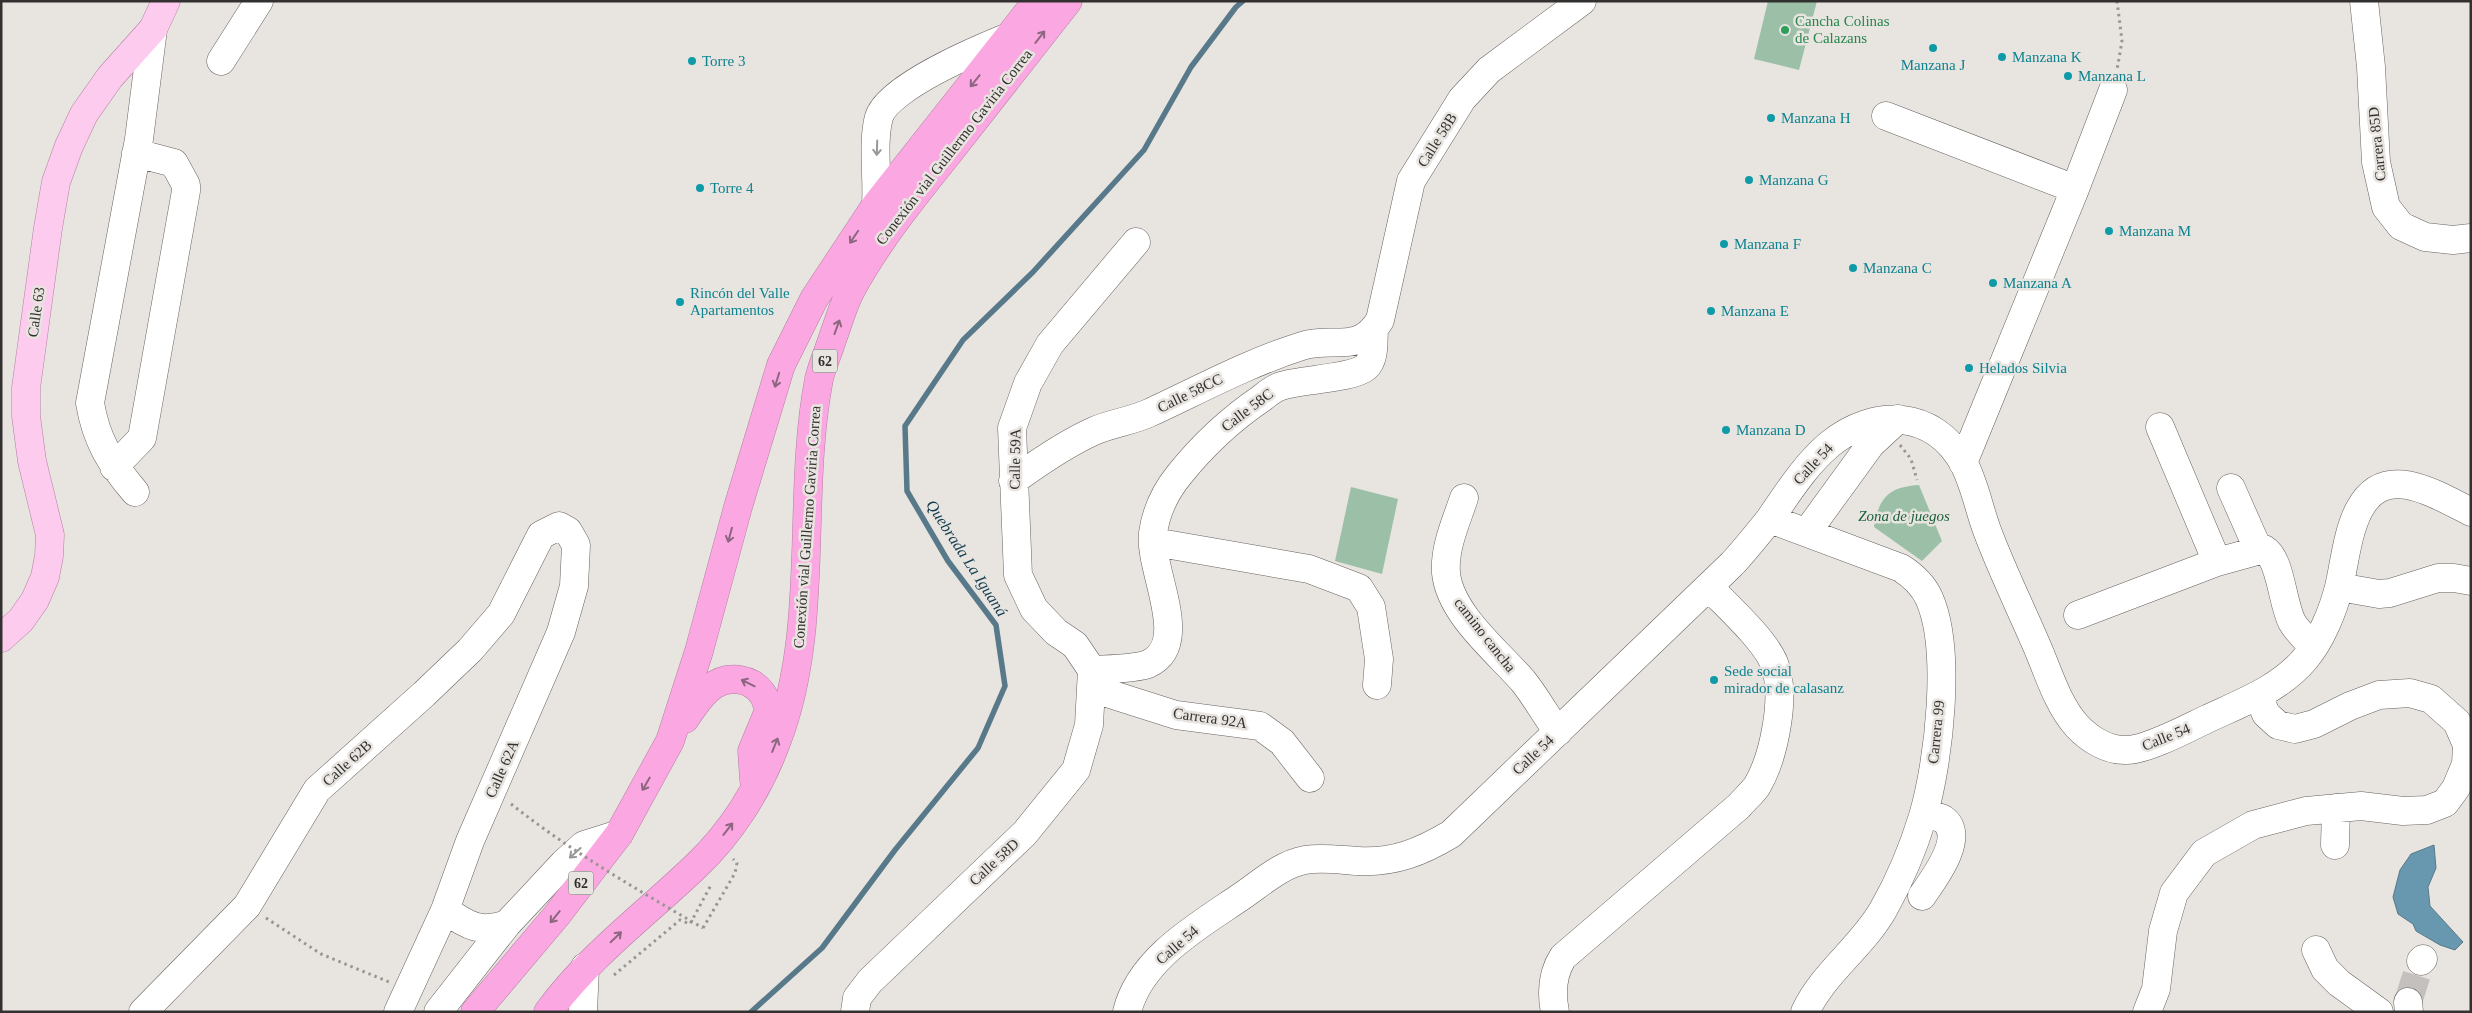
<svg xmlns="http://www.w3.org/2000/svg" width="2472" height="1013" viewBox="0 0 2472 1013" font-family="'Times New Roman',serif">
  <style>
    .green { fill: #9cc0a7 }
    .water { fill: #6898b0; stroke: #587989 }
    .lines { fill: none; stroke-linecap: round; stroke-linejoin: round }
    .stream { stroke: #587989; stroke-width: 5.5 }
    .minor-tunnel { stroke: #c4c0bd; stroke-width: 28; stroke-dasharray: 28 14; stroke-linecap: butt }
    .minor-casing { stroke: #676360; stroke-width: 29 }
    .major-casing { stroke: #b57ea3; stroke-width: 29 }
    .highway-casing { stroke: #b57ea3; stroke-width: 29 }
    .path { stroke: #999592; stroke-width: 3; stroke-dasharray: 2.5 4; stroke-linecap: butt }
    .minor { stroke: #fff; stroke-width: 28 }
    .major { stroke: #fdcbee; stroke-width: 28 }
    .highway { stroke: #fba8e2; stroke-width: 28 }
    .path-bridge { stroke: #999592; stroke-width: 3; stroke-dasharray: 2.5 4; stroke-linecap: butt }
    .oneway { stroke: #8d6780 }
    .oneway2 { stroke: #999897 }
    .leisure-dot { fill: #2e9e5b; stroke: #e8e4e0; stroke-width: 2 }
    .culture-dot { fill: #0f9aa8; stroke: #e8e4e0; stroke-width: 2 }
    .labels { text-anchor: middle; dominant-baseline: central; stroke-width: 5; stroke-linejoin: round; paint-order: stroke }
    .shield { fill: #e8e4e0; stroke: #696764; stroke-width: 1 }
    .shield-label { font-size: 14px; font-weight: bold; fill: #33312f }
    .leisure-label { font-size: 15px; fill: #27864d; stroke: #e8e4e0; text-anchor: start }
    .culture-label { font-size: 15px; fill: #0d838f; stroke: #e8e4e0; text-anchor: start }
    .street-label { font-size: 15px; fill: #33312f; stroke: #e8e4e0 }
    .park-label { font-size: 15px; font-style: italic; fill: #1c613b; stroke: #e8e4e0 }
    .water-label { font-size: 16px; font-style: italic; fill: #133d4f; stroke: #e8e4e0 }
  </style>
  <rect width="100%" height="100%" fill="#e8e4e0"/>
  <path class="green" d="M1768,1H1817L1799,70L1754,59Z
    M1919,485L1942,541L1922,561L1874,527C1879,497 1889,487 1919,485Z
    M1351,487L1398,499L1382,574L1335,561Z"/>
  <path class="water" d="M2434,845L2436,868L2428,887L2430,906L2463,942L2455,950L2440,945L2416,931L2413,924L2398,914L2393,897L2400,870L2411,854Z"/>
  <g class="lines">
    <path class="stream" d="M751,1012L822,948L895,850L978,748L1005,686L996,625L948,561L907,491L905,426L963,340L1033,272L1144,150L1191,67L1236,7L1243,1"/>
    <path class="minor-tunnel" d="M2408,1002L2421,961"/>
    <defs>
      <path id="minor" d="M2364,1L2371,67L2376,162L2386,207L2401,226L2425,237L2453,240L2471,238
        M221,61L259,1
        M1886,116L2075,189
        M876,205C878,178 872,142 879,117C888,87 981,48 1011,36
        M2160,427L2217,562
        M1963,463L2075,189L2113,90
        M114,467L142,438L186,191V185L174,163L136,153
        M1013,481C1039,462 1065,444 1094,431C1112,423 1132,421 1149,413C1199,390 1248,363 1302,346C1333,336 1359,355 1380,320L1411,181L1462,99L1489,70L1582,1
        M2231,488L2258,549
        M135,492C111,464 96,440 90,403L139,139L153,29
        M1464,498C1456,522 1444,548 1446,573C1450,614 1498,652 1523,681C1536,697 1546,716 1558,732
        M1770,519L1901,568C1912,575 1923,585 1929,598C1952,649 1939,762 1923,816C1913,849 1900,880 1883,910C1861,948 1824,972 1805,1012
        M1807,532L1871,444L1898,419
        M1154,542L1309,569L1359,588L1371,607L1379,659L1377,685
        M2339,587L2379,594L2390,593L2438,578H2454L2471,581
        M2078,615L2217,562L2264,549C2281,559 2282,603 2292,622C2297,631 2306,639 2313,647
        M1092,670C1107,669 1135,669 1148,664C1193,644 1148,569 1153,533C1156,512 1166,491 1179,475C1203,445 1231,419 1262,398C1268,393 1274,388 1281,386C1302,379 1352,379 1366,367C1375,359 1373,342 1374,331
        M1091,688L1176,715L1260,726L1282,742L1310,778
        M2335,845L2336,808
        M1922,896C1933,880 1967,836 1943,819C1938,816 1929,816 1924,814
        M445,910C468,925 479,934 507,924
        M2316,950L2325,969L2339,983L2379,1012
        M2421,961L2423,959
        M2408,1002L2409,1012
        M143,1012L247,906L317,790L424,694L470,650L501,614L541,535L559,526L568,531L576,545L574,586L561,632L470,841L445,910L398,1012
        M438,1012L507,924L564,863L584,845L619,834
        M583,1012L585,967
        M855,1012L857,998L870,981L1025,833L1076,770L1089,725L1092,670L1075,645L1056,632L1034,609L1018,575L1012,428L1028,383L1050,344L1136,242
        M1127,1012C1140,958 1200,925 1242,896C1261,883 1282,864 1305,860C1322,857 1340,860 1358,861C1394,863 1421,852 1451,834L1732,564C1745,550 1757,535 1769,520C1788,493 1804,466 1830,444C1875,408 1933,410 1963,462C1975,484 1979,510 1988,533C2002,570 2020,607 2036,644C2048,671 2057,704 2077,726C2089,739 2108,751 2127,750C2147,750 2188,728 2207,719C2241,703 2280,689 2305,659C2321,640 2333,611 2339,587C2348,550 2350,476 2407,485C2429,489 2451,502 2471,512
        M1555,1012C1551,992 1552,974 1563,957L1739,806C1745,799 1752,793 1757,786C1774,757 1787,695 1774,663C1764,639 1728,607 1709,587
        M2147,1012L2156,989L2163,931L2174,893L2204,853L2253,825L2306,811L2361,806L2403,811L2427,810L2445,803L2456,788L2466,764L2467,745L2457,722L2431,699L2410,693L2379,695L2350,706L2314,724L2295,729L2278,725L2266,714L2258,695"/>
      <path id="major" d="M1,638L21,620L35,600L45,577L49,556L50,535L32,461L26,416V388L48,228L56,182L69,146L84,114L110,77L153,29L166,1"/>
      <path id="highway" d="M685,719C699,698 713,675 741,680C748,681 757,686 761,692C765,696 767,704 769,710L752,751L754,780
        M475,1012L557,915L619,834L670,741L699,651L738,507L781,365L814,299L876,205L1037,1
        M548,1012C590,955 645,915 696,866C731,833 759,789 776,743C821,628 796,499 819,379C822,366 828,353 832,340C838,324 843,305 851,290C878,240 915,195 951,150C990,101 1029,51 1068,1"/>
    </defs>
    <use href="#minor" class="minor-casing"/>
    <use href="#major" class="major-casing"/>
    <use href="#highway" class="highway-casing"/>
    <path class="path" d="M2117,1L2122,41L2117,70
      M1900,445L1911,459L1917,480
      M266,918L321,954L389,982
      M703,928L735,873L737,863L733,859
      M614,975L680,920L690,924L711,885"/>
    <use href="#minor" class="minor"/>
    <use href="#major" class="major"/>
    <use href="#highway" class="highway"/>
    <path class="path-bridge" d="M511,804C572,852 636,889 703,928"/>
  </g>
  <defs><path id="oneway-shaft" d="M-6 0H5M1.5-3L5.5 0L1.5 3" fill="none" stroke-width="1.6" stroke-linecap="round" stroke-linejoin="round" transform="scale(1.25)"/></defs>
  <g class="oneway">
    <use href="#oneway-shaft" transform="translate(1040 37) rotate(-52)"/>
    <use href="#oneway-shaft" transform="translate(975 81) rotate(129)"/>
    <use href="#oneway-shaft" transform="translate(854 237) rotate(124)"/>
    <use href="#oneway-shaft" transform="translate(837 327) rotate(-70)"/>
    <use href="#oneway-shaft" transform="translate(777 380) rotate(107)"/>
    <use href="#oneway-shaft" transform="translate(730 535) rotate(105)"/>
    <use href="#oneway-shaft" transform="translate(748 683) rotate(-154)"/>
    <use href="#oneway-shaft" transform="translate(775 745) rotate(-68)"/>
    <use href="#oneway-shaft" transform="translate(646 784) rotate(120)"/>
    <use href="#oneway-shaft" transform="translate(728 829) rotate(-52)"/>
    <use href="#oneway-shaft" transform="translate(555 917) rotate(129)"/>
    <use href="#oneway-shaft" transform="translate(616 937) rotate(-44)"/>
  </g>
  <g class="oneway2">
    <use href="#oneway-shaft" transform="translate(877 148) rotate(92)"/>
    <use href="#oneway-shaft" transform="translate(575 853) rotate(138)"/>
  </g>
  <circle class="leisure-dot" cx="1785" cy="30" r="5"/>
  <g class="culture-dot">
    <circle cx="1933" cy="48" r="5"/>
    <circle cx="2002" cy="57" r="5"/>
    <circle cx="692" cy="61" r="5"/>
    <circle cx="2068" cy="76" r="5"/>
    <circle cx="1771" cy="118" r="5"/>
    <circle cx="1749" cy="180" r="5"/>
    <circle cx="700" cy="188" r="5"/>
    <circle cx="2109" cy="231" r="5"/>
    <circle cx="1724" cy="244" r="5"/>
    <circle cx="1853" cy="268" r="5"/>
    <circle cx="1993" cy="283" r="5"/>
    <circle cx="680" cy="302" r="5"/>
    <circle cx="1711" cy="311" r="5"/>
    <circle cx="1969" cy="368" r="5"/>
    <circle cx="1726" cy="430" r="5"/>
    <circle cx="1714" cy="680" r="5"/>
  </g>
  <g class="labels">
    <g class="shield">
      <rect x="812.5" y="349.5" width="25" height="23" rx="4"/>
      <rect x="568.5" y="871.5" width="25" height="23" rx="4"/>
    </g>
    <g class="shield-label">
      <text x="825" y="361">62</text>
      <text x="581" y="883">62</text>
    </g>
    <g class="leisure-label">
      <text x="1795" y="21">Cancha Colinas<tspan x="1795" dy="17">de Calazans</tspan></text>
    </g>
    <g class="culture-label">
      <text x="2012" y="57">Manzana K</text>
      <text x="702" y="61">Torre 3</text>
      <text x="1933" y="65" text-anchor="middle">Manzana J</text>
      <text x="2078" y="76">Manzana L</text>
      <text x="1781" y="118">Manzana H</text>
      <text x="1759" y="180">Manzana G</text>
      <text x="710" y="188">Torre 4</text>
      <text x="2119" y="231">Manzana M</text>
      <text x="1734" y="244">Manzana F</text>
      <text x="1863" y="268">Manzana C</text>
      <text x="2003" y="283">Manzana A</text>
      <text x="690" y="293">Rincón del Valle<tspan x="690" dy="17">Apartamentos</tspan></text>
      <text x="1721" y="311">Manzana E</text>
      <text x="1979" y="368">Helados Silvia</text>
      <text x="1736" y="430">Manzana D</text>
      <text x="1724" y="671">Sede social<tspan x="1724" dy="17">mirador de calasanz</tspan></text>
    </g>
    <g class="street-label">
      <text transform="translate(1437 140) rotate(-58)">Calle 58B</text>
      <text transform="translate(2377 144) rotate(-96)">Carrera 85D</text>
      <text transform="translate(954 147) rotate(-52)">Conexión vial Guillermo Gaviria Correa</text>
      <text transform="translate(36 312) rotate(-82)">Calle 63</text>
      <text transform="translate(1190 393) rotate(-26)">Calle 58CC</text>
      <text transform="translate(1247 410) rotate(-37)">Calle 58C</text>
      <text transform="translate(1015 459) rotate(-89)">Calle 59A</text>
      <text transform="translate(1813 464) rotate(-47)">Calle 54</text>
      <text transform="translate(807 527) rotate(-86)">Conexión vial Guillermo Gaviria Correa</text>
      <text transform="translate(1485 635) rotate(52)">camino cancha</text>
      <text transform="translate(1210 718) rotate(8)">Carrera 92A</text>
      <text transform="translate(1936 732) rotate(-84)">Carrera 99</text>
      <text transform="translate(2166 737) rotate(-22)">Calle 54</text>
      <text transform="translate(1533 755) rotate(-43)">Calle 54</text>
      <text transform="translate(347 763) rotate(-42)">Calle 62B</text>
      <text transform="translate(502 769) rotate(-66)">Calle 62A</text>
      <text transform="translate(994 862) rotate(-43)">Calle 58D</text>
      <text transform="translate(1177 945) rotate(-41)">Calle 54</text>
    </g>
    <g class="park-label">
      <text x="1904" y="516">Zona de juegos</text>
    </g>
    <g class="water-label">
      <text transform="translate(967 558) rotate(57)">Quebrada La Iguaná</text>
    </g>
  </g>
  <rect width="2472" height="1013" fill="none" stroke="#33312f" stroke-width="5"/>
</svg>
